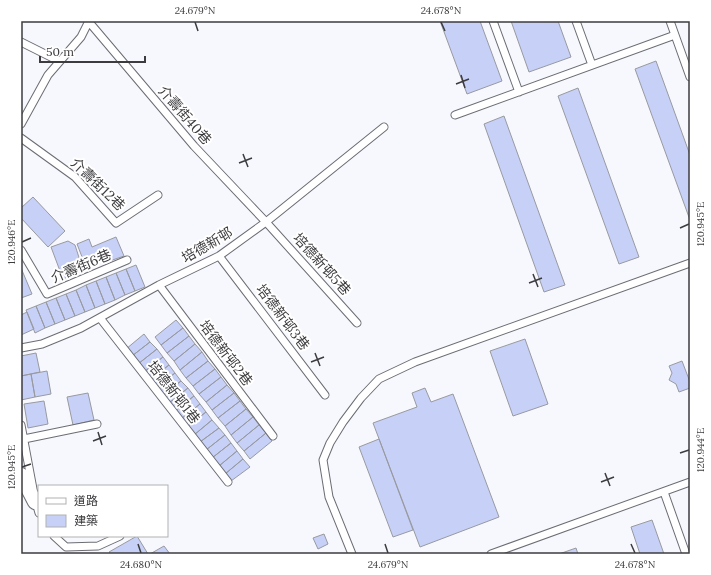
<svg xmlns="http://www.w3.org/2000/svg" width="711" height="575" viewBox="0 0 711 575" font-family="Lora,'Noto Sans TC',serif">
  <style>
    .building { fill: #c7d0f7; stroke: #989aa0 }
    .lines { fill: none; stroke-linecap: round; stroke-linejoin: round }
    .service-casing { stroke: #6b6d73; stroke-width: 9 }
    .minor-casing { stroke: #6b6d73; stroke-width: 16 }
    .service { stroke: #fff; stroke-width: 7 }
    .minor { stroke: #fff; stroke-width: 14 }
    .ticks { fill: none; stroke: #3c3c3f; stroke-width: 1.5 }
    .labels { text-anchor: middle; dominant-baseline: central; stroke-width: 4; stroke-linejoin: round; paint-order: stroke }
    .street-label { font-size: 14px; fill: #3c3c3f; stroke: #fff }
    .neatline { fill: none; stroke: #3c3c3f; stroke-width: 1.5 }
    .ticks-label { font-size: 10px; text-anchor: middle; fill: #3c3c3f }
  </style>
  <rect width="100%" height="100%" fill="#f7f8fe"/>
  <path class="building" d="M440,21H480L502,81L467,94Z
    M511,21H558L571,57L529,72Z
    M656,61L690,155V220L635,69Z
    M578,88L639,257L619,264L558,96Z
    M504,116L565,285L544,292L484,124Z
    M33,197L65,231L48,247L21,218V208Z
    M116,237L124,256L104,263L102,256L84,262L77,244L89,239L92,247Z
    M68,241L75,245L83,270L63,279L51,247Z
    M136,265L145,287L135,291L126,269Z
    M21,268L32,294L21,298Z
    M126,269L135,291L125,295L116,273Z
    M116,273L125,295L115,300L106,277Z
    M106,277L115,300L105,304L96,281Z
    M96,281L105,304L95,308L86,285Z
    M86,285L95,308L85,312L76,290Z
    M76,290L85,312L75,316L66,294Z
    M66,294L75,316L65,320L56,298Z
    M56,298L65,320L55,324L46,302Z
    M46,302L55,324L45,328L36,306Z
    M36,306L45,328L35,333L26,310Z
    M27,312L34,329L21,335V315Z
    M176,320L183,328L161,345L155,337Z
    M183,328L189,336L167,353L161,345Z
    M144,334L150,342L132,356L126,349Z
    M189,336L195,344L174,361L167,353Z
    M525,339L548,404L513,416L490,351Z
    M150,342L157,349L138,364L132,356Z
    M195,344L202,352L180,370L174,361Z
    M157,349L163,357L144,372L138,364Z
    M202,352L208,361L186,378L180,370Z
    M36,353L40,372L21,376V356Z
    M163,357L169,365L150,380L144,372Z
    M208,361L215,369L193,386L186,378Z
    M682,361L690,382V388L679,392L676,384L669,380L672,373L669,366Z
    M169,365L175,373L156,388L150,380Z
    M215,369L221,377L199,394L193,386Z
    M47,371L51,394L35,397L31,374Z
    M175,373L181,381L163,395L156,388Z
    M31,374L35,397L21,400V376Z
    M221,377L227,385L206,402L199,394Z
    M181,381L188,388L169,403L163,395Z
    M227,385L234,393L212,410L206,402Z
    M188,388L194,396L175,411L169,403Z
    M425,388L431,402L453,394L499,517L420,547L373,423L417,407L412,393Z
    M88,393L94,420L73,425L67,397Z
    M234,393L240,401L218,418L212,410Z
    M194,396L200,404L181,419L175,411Z
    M44,401L48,424L28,428L24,404Z
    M240,401L246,409L225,426L218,418Z
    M200,404L206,412L187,427L181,419Z
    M246,409L253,417L231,435L225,426Z
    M206,412L212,420L194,435L187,427Z
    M253,417L259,425L237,443L231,435Z
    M212,420L219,428L200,442L194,435Z
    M259,425L266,433L244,451L237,443Z
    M219,428L225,435L206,450L200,442Z
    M266,433L272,441L250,459L244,451Z
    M225,435L231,443L212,458L206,450Z
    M379,439L413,530L393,537L359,447Z
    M231,443L237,451L219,466L212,458Z
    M237,451L243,459L225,474L219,466Z
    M243,459L250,467L231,481L225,474Z
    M652,520L664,554H640L631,527Z
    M324,534L328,544L318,549L313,538Z
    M137,536L148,554H111L109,552Z
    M164,546L170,554H150Z
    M576,548L578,554H559Z"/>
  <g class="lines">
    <defs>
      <path id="service" d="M493,21L519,92
        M576,21L592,65
        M670,21L690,77
        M89,22L194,146L266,222L357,323
        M21,42L59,61
        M455,115L675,35
        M21,124L48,75L81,37L89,21
        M21,138L75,177L116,223L158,195
        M21,250L47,294L127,260
        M219,256L325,395
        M159,285L273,436
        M100,318L228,482
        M21,348L42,344L81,328L159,285L219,256L266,222L384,127
        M21,425L33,489
        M24,439L97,424
        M664,492L686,554
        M35,499L39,513
        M54,536L66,547L98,546L120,536
        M352,554L329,497L323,460L330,443L343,422L361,398L379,379L415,362L690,263
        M491,554L690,482"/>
      <path id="minor" d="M21,475L35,502"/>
    </defs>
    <use href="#service" class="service-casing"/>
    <use href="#minor" class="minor-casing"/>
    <use href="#service" class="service"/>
    <use href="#minor" class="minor"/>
  </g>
  <path class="ticks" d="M195,22L198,31M441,22L445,31M461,75L465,88M456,84L469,79M243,154L248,167M239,163L252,158M680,228L689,224M22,242L31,238M533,274L538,287M529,283L542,278M315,353L320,366M311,362L324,357M98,432L102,445M93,441L106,436M680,453L689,450M22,467L31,464M605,473L610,486M601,482L614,477M138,544L141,553M385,544L388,553M631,544L635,553"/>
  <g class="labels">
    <g class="street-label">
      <text transform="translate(185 115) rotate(49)">介壽街40巷</text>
      <text transform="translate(98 184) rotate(44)">介壽街12巷</text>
      <text transform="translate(207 245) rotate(-30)">培德新邨</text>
      <text transform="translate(322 264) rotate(48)">培德新邨5巷</text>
      <text transform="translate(81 266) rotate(-23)">介壽街6巷</text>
      <text transform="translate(283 317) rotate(53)">培德新邨3巷</text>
      <text transform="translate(226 353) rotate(53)">培德新邨2巷</text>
      <text transform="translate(174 392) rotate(52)">培德新邨1巷</text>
    </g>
  </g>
  <rect width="711" height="575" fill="none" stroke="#ffffff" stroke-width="44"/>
  <rect x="38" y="485" width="130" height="52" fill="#ffffff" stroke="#b1b1b2"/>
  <rect x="46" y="498" width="20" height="6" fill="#ffffff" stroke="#b1b1b2"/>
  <text x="74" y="505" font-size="12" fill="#3c3c3f">道路</text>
  <rect x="46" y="515" width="20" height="12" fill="#c7d0f7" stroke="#b1b1b2"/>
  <text x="74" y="525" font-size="12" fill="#3c3c3f">建築</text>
  <path d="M40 56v6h105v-6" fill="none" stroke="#3c3c3f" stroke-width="2"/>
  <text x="46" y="56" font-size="12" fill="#3c3c3f" stroke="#ffffff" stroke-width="3" paint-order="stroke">50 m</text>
  <rect x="22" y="22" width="667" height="531" class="neatline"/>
  <g class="ticks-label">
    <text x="195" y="14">24.679°N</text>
    <text x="441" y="14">24.678°N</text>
    <text transform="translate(700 224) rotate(-90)" y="4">120.945°E</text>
    <text transform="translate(11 242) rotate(-90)" y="4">120.946°E</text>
    <text transform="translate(700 450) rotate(-90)" y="4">120.944°E</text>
    <text transform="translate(11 467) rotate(-90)" y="4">120.945°E</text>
    <text x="141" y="568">24.680°N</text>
    <text x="388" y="568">24.679°N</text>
    <text x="635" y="568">24.678°N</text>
  </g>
</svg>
